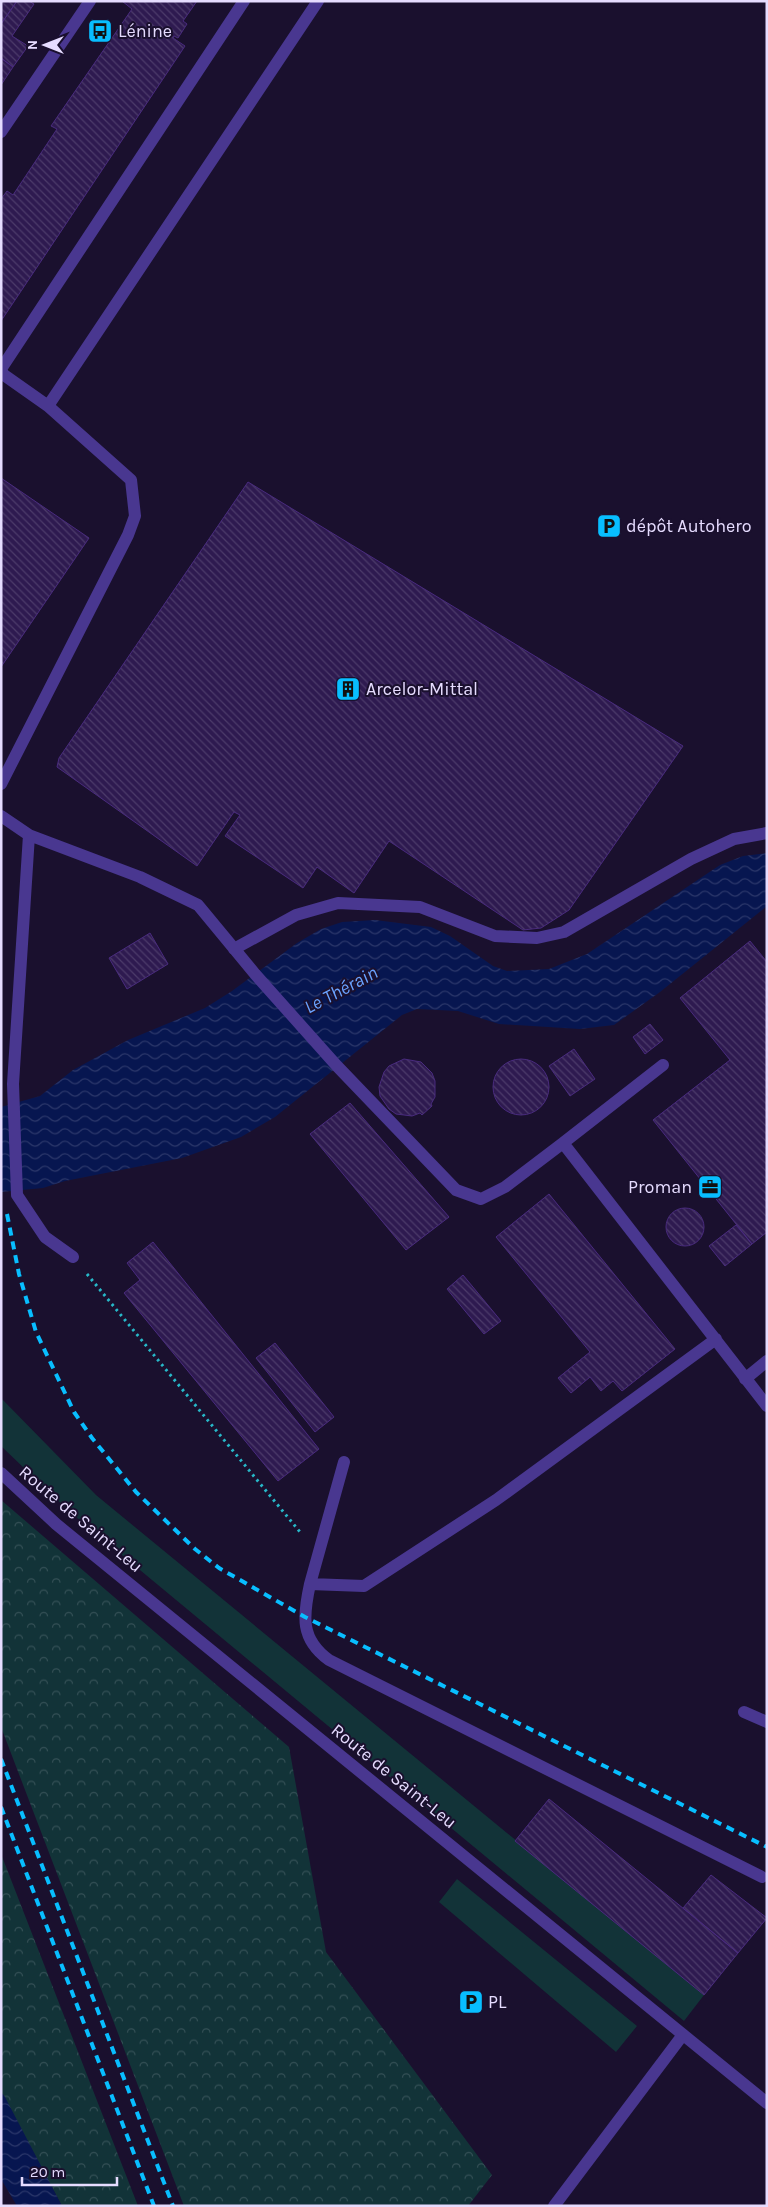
<svg xmlns="http://www.w3.org/2000/svg" width="768" height="2207" viewBox="0 0 768 2207" font-family="Karla,sans-serif">
  <style>
    .grass { fill: #123338 }
    .forest { fill: url(#forest-crowns) }
    .water { fill: url(#water-waves) }
    .building { fill: url(#building-back-hatch); stroke: #492b7e }
    .lines { fill: none; stroke-linecap: round; stroke-linejoin: round }
    .path { stroke: #27b8c8; stroke-width: 3; stroke-dasharray: 2.5 4; stroke-linecap: butt }
    .minor { stroke: #493790; stroke-width: 12 }
    .rail { stroke: #08beff; stroke-width: 4; stroke-dasharray: 8 6; stroke-linecap: butt }
    .labels { text-anchor: middle; dominant-baseline: central; stroke-width: 4; stroke-linejoin: round; paint-order: stroke }
    .poi-label { font-size: 18px; fill: #e6dcff; stroke: #1a102e; text-anchor: start }
    .street-label { font-size: 18px; fill: #e6dcff; stroke: #1a102e }
    .water-label { font-size: 19px; font-style: italic; fill: #6aa2ff; stroke: #1a102e }
  </style>
  <defs>
    <pattern id="forest-crowns" width="20" height="18" patternUnits="userSpaceOnUse" patternTransform="scale(1.25)"><rect width="20" height="18" fill="#123338"/><path d="M2 6a3 3 0 1 1 6 0M12 15a3 3 0 1 1 6 0" fill="none" stroke="#345056"/></pattern>
    <pattern id="water-waves" width="16" height="10" patternUnits="userSpaceOnUse" patternTransform="scale(1.25)"><rect width="16" height="10" fill="#071650"/><path d="M0 5q4-4 8 0t8 0" fill="none" stroke="#2b376a"/></pattern>
    <pattern id="building-back-hatch" width="6" height="6" patternUnits="userSpaceOnUse" patternTransform="scale(1.25)"><rect width="6" height="6" fill="#2e1a50"/><path d="M-1 5l2 2M0 0l6 6M5-1l2 2" fill="none" stroke="#4c3b6a"/></pattern>
  </defs>
  <rect width="100%" height="100%" fill="#1a102e"/>
  <path class="grass" d="M1,1398L96,1495L704,1995L684,2021L70,1512L1,1446Z
    M457,1879L637,2026L616,2052L439,1902Z"/>
  <path class="forest" d="M1,1500L289,1747L326,1952L492,2175L468,2206H184L1,1727Z
    M1,1854L138,2206H62L1,2092Z"/>
  <path class="water" d="M767,853V906L660,992L614,1025L580,1029L499,1024L458,1011L417,1009L402,1015L275,1117L241,1137L182,1158L65,1181L43,1188L1,1192V1107L40,1096L73,1070L128,1040L205,1008L232,991L297,943L321,929L342,922L375,920L431,927L450,936L493,966L507,971L549,969L587,954L720,865L743,856Z
    M1,2092L5,2097L62,2206H17L1,2179Z"/>
  <path class="building" d="M1,1H17L1,24Z
    M17,1H29L34,4L12,36L28,46L13,67L1,58V24Z
    M122,1H197L183,21L187,24L178,38L174,36L173,38L185,46L1,321V199L7,191L13,195L57,129L51,126L132,9Z
    M1,58L13,67L1,85Z
    M1,478L89,538L1,667Z
    M248,482L683,746L569,910L541,928L523,930L389,841L354,893L317,867L303,888L225,836L240,815L234,812L197,866L57,767L59,758Z
    M150,933L168,964L127,989L109,958Z
    M750,941L767,962V1232L752,1244L653,1120L730,1060L680,998Z
    M650,1024L663,1040L645,1054L633,1037Z
    M574,1049L595,1079L570,1096L549,1066Z
    M493 1087a28 28 0 1 1 56 0a28 28 0 1 1-56 0Z
    M404,1059L421,1062L432,1073L435,1081V1097L431,1104L432,1106L422,1115L420,1113L412,1116L396,1114L389,1109L380,1096L379,1087L384,1072L389,1066Z
    M350,1103L449,1217L406,1250L310,1134Z
    M549,1194L675,1349L622,1391L613,1381L601,1391L590,1377L571,1393L558,1378L590,1352L496,1237Z
    M666 1227a19 19 0 1 1 38 0a19 19 0 1 1-38 0Z
    M736,1225L752,1244L725,1266L709,1246Z
    M153,1242L319,1449L278,1481L124,1293L140,1280L127,1263Z
    M463,1275L501,1321L484,1334L447,1289Z
    M275,1343L334,1417L315,1432L256,1358Z
    M549,1799L738,1953L704,1995L515,1841Z
    M711,1875L767,1918L738,1953L683,1908Z"/>
  <g class="lines">
    <path class="path" d="M87,1274L300,1532"/>
    <path class="minor" d="M1,132L90,1
      M1,369L244,1
      M1,370L4,375L48,406L131,480L135,516L128,535L1,784
      M48,406L318,1
      M1,816L29,835L140,877L198,905L255,974L337,1066L456,1190L481,1199L505,1187L563,1143
      M29,835L13,1084L17,1195L45,1237L73,1257
      M234,949L296,915L338,903L420,907L495,936L537,938L564,932L691,859L734,839L767,833
      M663,1065L563,1143L767,1406
      M716,1339L496,1500L364,1586L310,1584C303,1616 300,1639 329,1660L762,1877
      M745,1379L767,1361
      M1,1473L56,1524L767,2103
      M310,1584L344,1462
      M744,1712L767,1722
      M554,2206L682,2036"/>
    <path class="rail" d="M7,1214L19,1274L36,1332L74,1412L92,1438L136,1492L195,1549L219,1568L305,1617L767,1847
      M1,1759L173,2206
      M1,1807L154,2206"/>
  </g>
  <defs>
    <symbol id="bus-square" viewBox="-11 -11 22 22"><rect x="-9" y="-9" width="18" height="18" rx="4" fill="#08beff" stroke="#1a102e"/><path d="M-5-6H5V4H4V6H2V4H-2V6H-4V4H-5ZM-3.5-4V0h7V-4ZM-3.5 1.2v1.5H-2V1.2ZM2 1.2v1.5H3.5V1.2Z" fill="#111"/></symbol>
    <symbol id="parking-square" viewBox="-11 -11 22 22"><rect x="-9" y="-9" width="18" height="18" rx="4" fill="#08beff" stroke="#1a102e"/><path d="M-3.5-5.5H1a3.5 3.5 0 0 1 0 7H-1V5.5H-3.5ZM-1-3.4V-.6H.8a1.4 1.4 0 0 0 0-2.8Z" fill="#111"/></symbol>
    <symbol id="building-square" viewBox="-11 -11 22 22"><rect x="-9" y="-9" width="18" height="18" rx="4" fill="#08beff" stroke="#1a102e"/><path d="M-4-6H4V6H1V3H-1V6H-4ZM-2.5-4.3h1.7v1.8h-1.7ZM.8-4.3h1.7v1.8H.8ZM-2.5-1h1.7V.8h-1.7ZM.8-1h1.7V.8H.8Z" fill="#111"/></symbol>
    <symbol id="office-square" viewBox="-11 -11 22 22"><rect x="-9" y="-9" width="18" height="18" rx="4" fill="#08beff" stroke="#1a102e"/><path d="M-6-3h4V-5.5h4V-3h4V5H-6ZM-1-4.5V-3h2v-1.5ZM-6 0V1H6V0Z" fill="#111"/></symbol>
  </defs>
  <g fill-rule="evenodd">
    <use href="#bus-square" x="86" y="17" width="28" height="28"/>
    <use href="#parking-square" x="595" y="512" width="28" height="28"/>
    <use href="#building-square" x="334" y="675" width="28" height="28"/>
    <use href="#office-square" x="696" y="1173" width="28" height="28"/>
    <use href="#parking-square" x="457" y="1988" width="28" height="28"/>
  </g>
  <g class="labels">
    <g class="poi-label">
      <text x="118" y="31">Lénine</text>
      <text x="626" y="526">dépôt Autohero</text>
      <text x="366" y="689">Arcelor-Mittal</text>
      <text x="692" y="1187" text-anchor="end">Proman</text>
      <text x="488" y="2002">PL</text>
    </g>
    <g class="street-label">
      <text transform="translate(81 1519) rotate(40)">Route de Saint-Leu</text>
      <text transform="translate(394 1776) rotate(39)">Route de Saint-Leu</text>
    </g>
    <g class="water-label">
      <text transform="translate(341 990) rotate(-28)">Le Thérain</text>
    </g>
  </g>
  <rect width="768" height="2207" fill="none" stroke="#e6dcff" stroke-width="5"/>
  <g transform="translate(45 45) rotate(270)" stroke="#1a102e" stroke-width="4" paint-order="stroke">
  <path d="M0-4L9 19L0 12L-9 19Z" fill="#e6dcff"/>
  <text y="-8" font-size="14" font-weight="bold" text-anchor="middle" fill="#e6dcff">N</text>
  </g>
  <path d="M22 2177v8h95v-8" fill="none" stroke="#e6dcff" stroke-width="2.5"/>
  <text x="30" y="2177" font-size="15" fill="#e6dcff" stroke="#1a102e" stroke-width="4" paint-order="stroke">20 m</text>
</svg>
